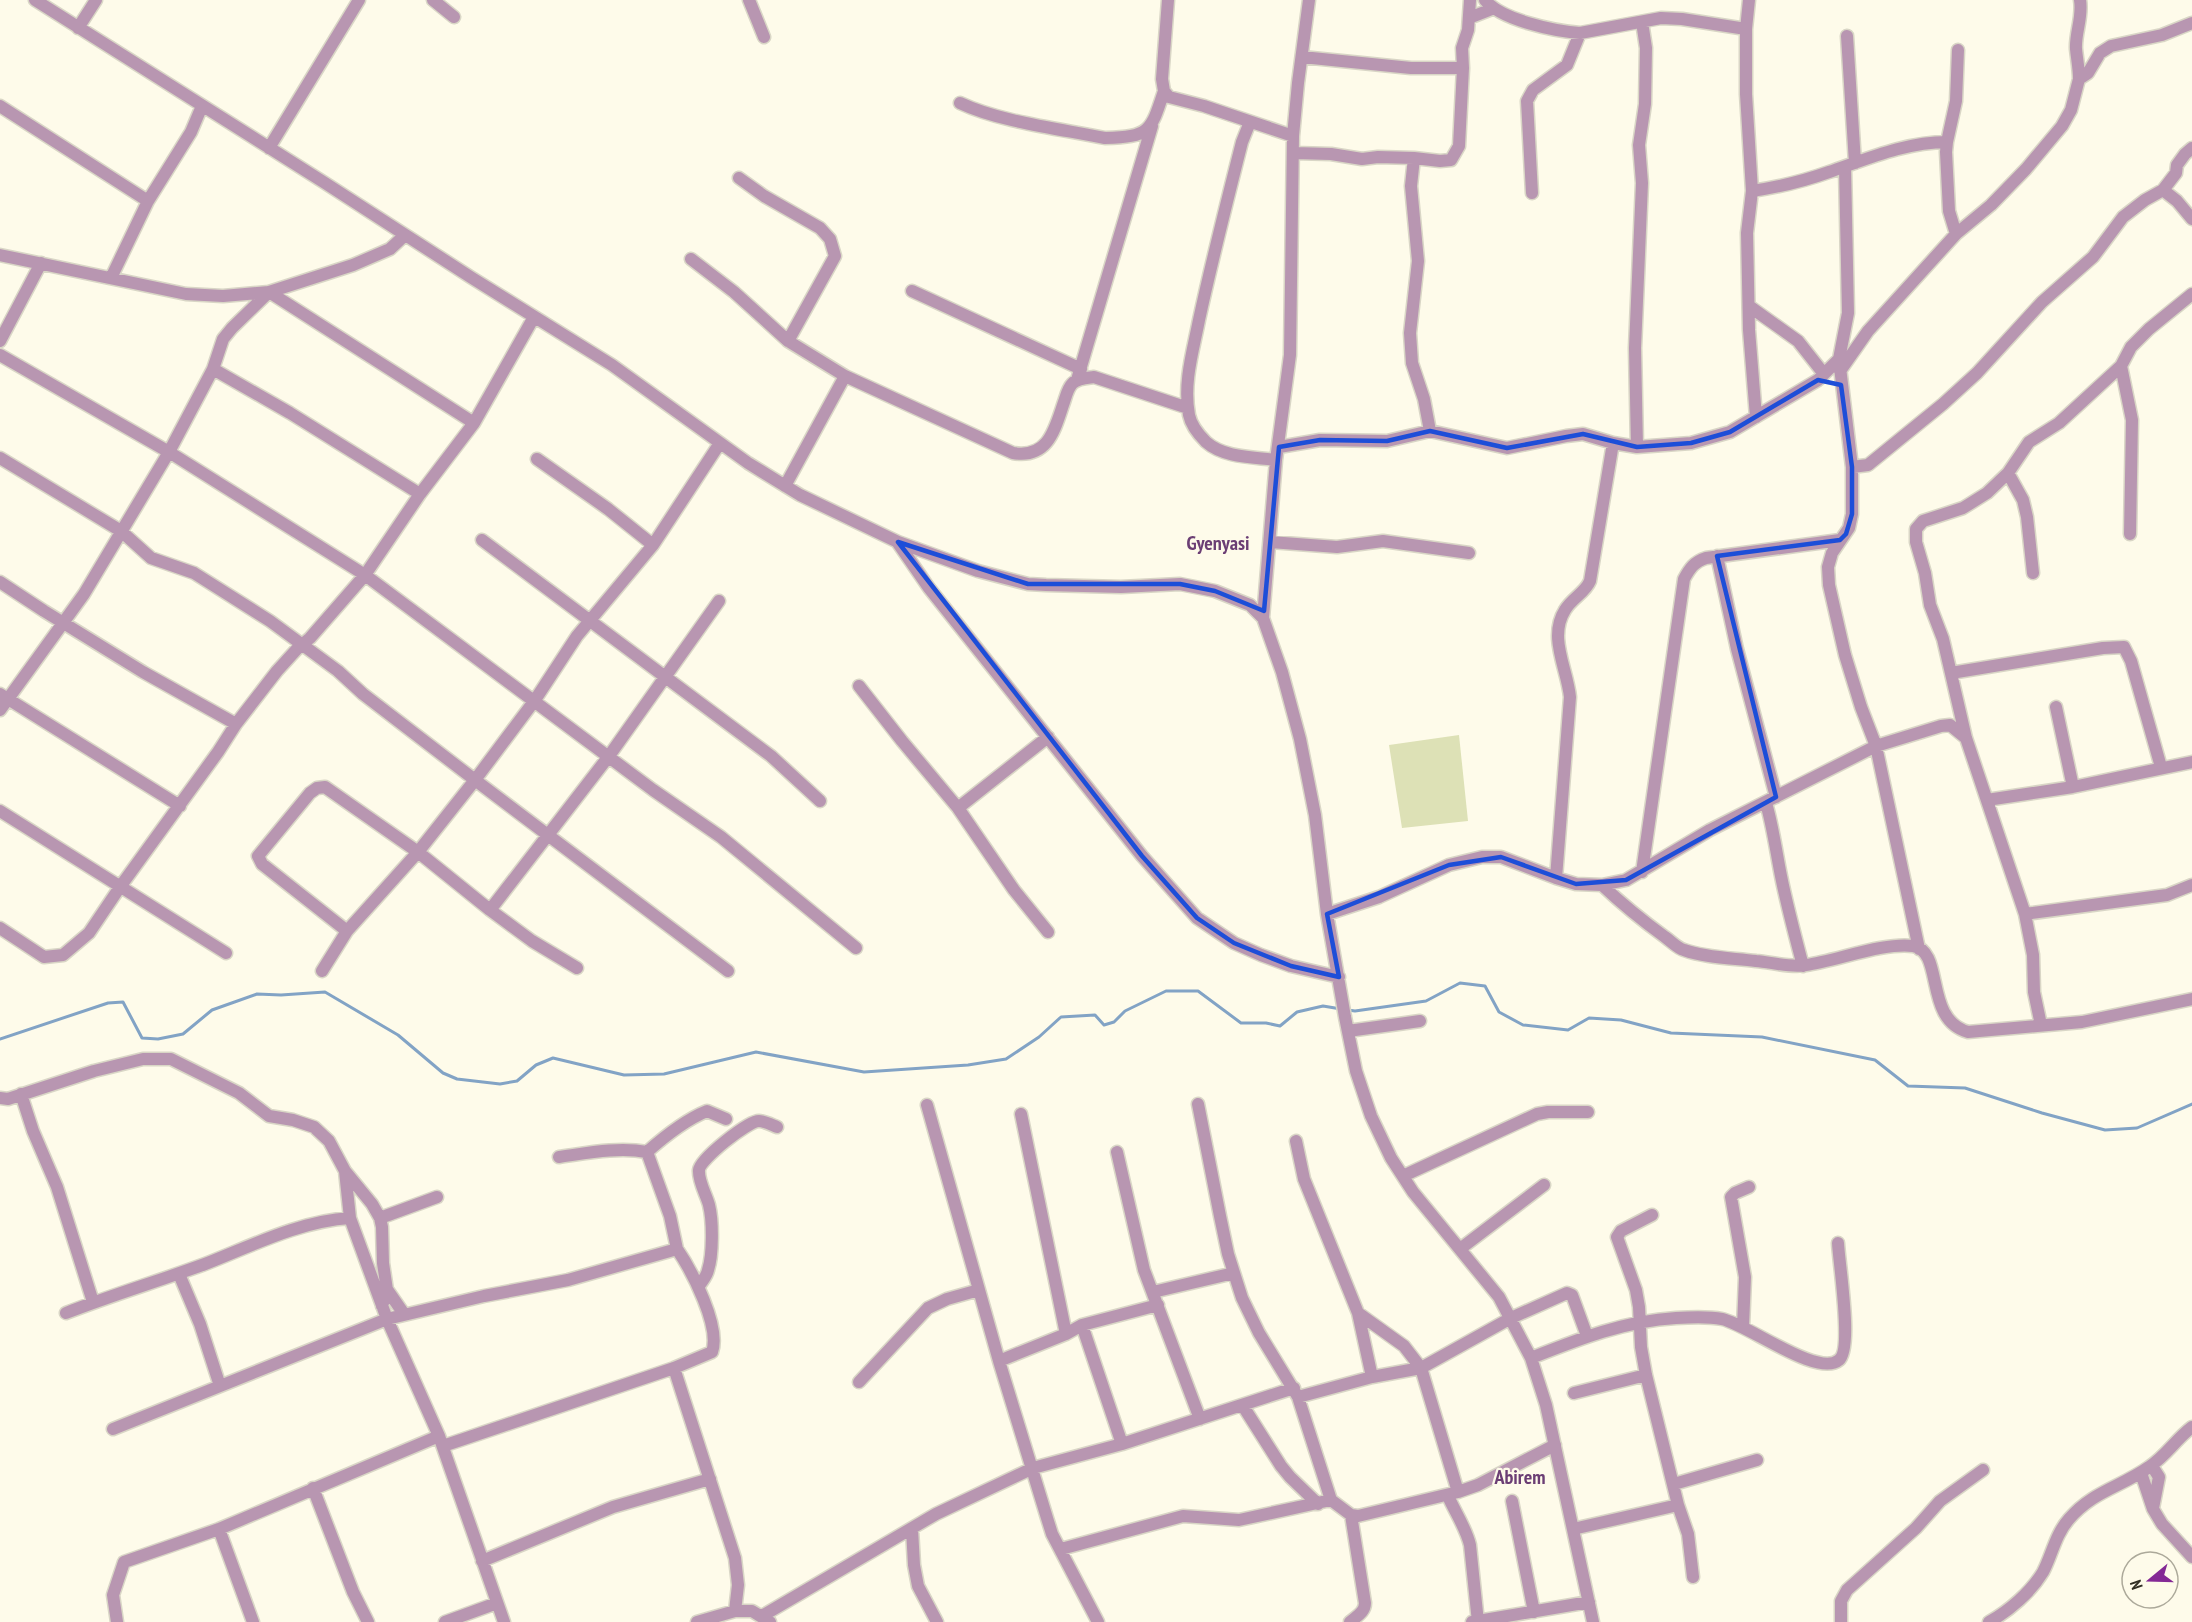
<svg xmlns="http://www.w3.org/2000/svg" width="2192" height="1622" viewBox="0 0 2192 1622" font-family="'PT Sans Narrow',sans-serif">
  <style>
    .green { fill: #dde1b6 }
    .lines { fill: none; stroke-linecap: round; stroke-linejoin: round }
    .stream { stroke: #82a3c5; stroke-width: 3 }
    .minor-casing { stroke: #d9d6c6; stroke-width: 15 }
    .minor { stroke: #b896b1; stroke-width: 12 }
    .marked { fill: none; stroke: #1d4ed8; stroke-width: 4.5; stroke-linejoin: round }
    .labels { text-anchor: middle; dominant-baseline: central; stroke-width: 4.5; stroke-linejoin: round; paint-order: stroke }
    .quarter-label { font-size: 20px; font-weight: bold; fill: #6b3e74; stroke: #fefbea }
  </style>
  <rect width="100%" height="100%" fill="#fefbea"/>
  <path class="green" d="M1459,735L1468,821L1402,828L1389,745Z"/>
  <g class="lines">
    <path class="stream" d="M1348,1010L1355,1011L1426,1001L1460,983L1485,986L1499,1012L1523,1025L1568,1030L1589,1018L1621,1020L1671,1033L1762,1037L1875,1060L1908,1086L1965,1088L2042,1113L2105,1130L2137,1128L2192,1104
      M0,1039L108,1003L123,1002L142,1038L158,1039L183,1034L212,1010L257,994L281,995L325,992L398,1035L443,1073L457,1079L500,1084L517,1081L536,1065L553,1058L624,1075L664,1074L756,1052L864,1072L968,1065L1006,1059L1039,1037L1061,1017L1095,1015L1104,1025L1114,1022L1125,1011L1166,991H1198L1241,1023H1266L1280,1026L1297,1012L1323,1006L1341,1009"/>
    <defs>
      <path id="minor" d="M35,0L325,183L472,278L612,365L748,463L800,495L898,542L978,571L1028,584L1046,585L1121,587L1180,584L1215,591L1250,605L1263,618L1282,672L1300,739L1315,815L1327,914L1345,1017L1356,1071L1371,1116L1391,1158L1413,1192L1499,1297L1531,1358L1546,1405L1593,1622
        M433,0L454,17
        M749,0L764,37
        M1168,0L1162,79L1164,91L1169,97L1204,106L1293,136
        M1485,0C1501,20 1554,31 1580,33L1661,18L1682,19L1746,29
        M1749,0L1746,29V94L1752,191L1747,233L1749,330L1756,417
        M1469,18L1492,9
        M78,28L96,0
        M1847,36L1855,163
        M1302,57L1411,68H1463L1462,48L1468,30L1470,0
        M2079,79C2079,69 2077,59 2076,49C2075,33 2083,17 2080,0
        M960,103C1000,122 1061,129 1105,138C1150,137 1151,131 1164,91
        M0,106L148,201
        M1250,122L1242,142C1227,201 1212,260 1199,320C1193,351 1183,383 1189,415C1191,425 1199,435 1206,442C1224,458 1254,457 1276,460
        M269,148L359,0
        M1294,153L1331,154L1362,159L1378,157L1414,158L1440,161L1451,160L1459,146L1463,68
        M1414,158L1411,186L1418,261L1410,333L1412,363L1424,399L1430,431L1507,448L1566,436L1583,434L1613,443L1637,447L1691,443L1730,432L1818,380L1839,359
        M1845,167L1848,313L1839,359L1852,467V514L1849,528L1832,553L1828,567L1829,585L1845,655L1861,707L1876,746L1919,949
        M739,178L764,196L820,228L830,239L835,256L788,341L845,376L1013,453C1049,459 1055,428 1064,402C1066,396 1068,388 1072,384C1077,378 1087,378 1094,377L1188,408
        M2163,190L2177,201L2192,219
        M1752,191C1779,187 1804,181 1829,172C1867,159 1906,142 1947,142
        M1532,193L1527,101L1533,90L1567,65L1580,33
        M1956,234L1949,211L1946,152L1947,142L1956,101L1958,50
        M0,255L186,294L223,296L269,292L353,265L390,249L405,235
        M691,259L734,292L788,341
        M111,278L148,201L191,132L202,106
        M912,291L1081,369
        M1749,306L1798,341L1824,374
        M0,341L41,263
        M0,355L169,452L365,575L653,790L721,837L856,948
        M2121,366L2132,420L2130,534
        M213,369L290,413L420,494
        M1840,371L1868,331L1956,234L1991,205L2026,169L2062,126L2071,110L2079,79L2088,73L2100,53L2111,46L2162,35L2192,23
        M1077,380L1152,126
        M1279,447L1320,440L1387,441L1430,431
        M1637,447L1635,348L1642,183L1639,145L1645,104L1646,48L1642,22
        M0,458L121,531L151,558L194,573L270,621L338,671L363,694L475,780L728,971
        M537,459L608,509L653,545
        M1852,467L1868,465L1943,404L1977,373L2042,302L2093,257L2123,217L2145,200L2163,190L2176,173L2177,165L2185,154L2192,148
        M2008,473L2023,500L2027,517L2033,573
        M785,486L845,376
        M482,540L771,756L820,801
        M1270,542L1337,547L1383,541L1469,553
        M898,543L929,588L1142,856L1197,918L1234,943L1261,955L1291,966L1339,977
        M1717,556L1737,649L1776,797
        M0,582L44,611L143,672L236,724
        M1263,618L1276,460L1290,355L1293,136L1298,83L1309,0
        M1951,673L2103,648L2124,647L2131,661L2161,767
        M859,686L902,741L958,808
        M0,694L180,806
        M2056,707L2073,787
        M0,710L84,594L169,452L213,369L223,339L232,328L269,292L474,423
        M1048,737L958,808L1014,890L1048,932
        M1987,800L2073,787L2192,762
        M1766,803C1773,827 1776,851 1781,876C1787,906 1795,936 1803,966
        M0,811L226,953
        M1642,872L1684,579C1690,568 1694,562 1706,558L1840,540
        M1556,878L1570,697C1567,668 1548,637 1565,610C1572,598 1585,593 1590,581L1613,443
        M1602,885C1622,904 1643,921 1665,937C1671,941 1677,948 1684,950C1706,958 1733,958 1756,961C1771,962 1790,968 1806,965C1836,961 1884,942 1913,946C1945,951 1923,1019 1968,1032L2082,1022L2192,999
        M490,910L609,756L719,601
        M1327,914L1379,897L1449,865L1482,857H1501L1556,878L1576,884L1602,885L1626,880L1710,830L1876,746L1941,726L1950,725L1966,738
        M2025,914L2167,895L2192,885
        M0,928L44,957L63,955L89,933L120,887L218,752L236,724L277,671L297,649L310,638L365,575L420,494L474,423L534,317
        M347,931L262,864L258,856L310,793L317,788L325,787L418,852L490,910L532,941L577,968
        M322,971L347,931L418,852L475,780L535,700L577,636L653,545L720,443
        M2041,1025L2034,992L2033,955L2025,914L1966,738L1943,639L1930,605L1925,573L1916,542V529L1923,521L1963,508L1987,493L2008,473L2029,442L2059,423L2121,366L2131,347L2149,329L2192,294
        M1348,1031L1420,1021
        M21,1094L33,1131L57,1187L93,1302
        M0,1098L8,1099L94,1071L143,1059H171L239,1093L269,1116L293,1120L314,1127L329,1141L345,1171L372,1204L380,1218
        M1198,1104L1220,1216L1228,1254L1242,1298L1259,1333L1298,1397L1331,1500L1351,1515L1358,1516L1458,1492L1478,1485L1555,1445
        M927,1105L999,1361L1047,1518L1052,1534L1098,1622
        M1021,1114L1066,1334
        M1296,1141L1304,1179L1358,1313L1404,1346L1421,1368L1458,1492
        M647,1152C665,1136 685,1120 707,1111L726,1119
        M1117,1152L1144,1270L1200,1419
        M559,1157C588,1153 618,1147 647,1152L670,1216L677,1249
        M345,1171L350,1218L387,1319L439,1436L504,1622
        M1403,1176L1537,1114L1548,1112H1588
        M1652,1215L1621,1231L1617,1237L1636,1290L1639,1307L1641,1347L1646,1375L1678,1505L1688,1534L1693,1577
        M1460,1249L1544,1185
        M179,1274L200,1324L220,1386
        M699,1286C702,1281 707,1276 708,1270C713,1255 713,1221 709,1205C706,1194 698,1181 699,1170C700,1159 748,1121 759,1121C764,1121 772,1125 777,1127
        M386,1288L404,1314
        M1153,1292L1234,1273
        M382,1306L387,1290L383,1263L382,1227L380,1218L437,1197
        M66,1313C112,1295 159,1281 205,1264C251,1246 300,1221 350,1218
        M1358,1313L1372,1377
        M1082,1325L1122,1444
        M1743,1327L1745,1277L1731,1197L1735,1193L1749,1187
        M1531,1358C1579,1339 1624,1321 1676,1318C1691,1317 1707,1316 1722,1319C1747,1324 1818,1378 1839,1360C1853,1349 1839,1264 1838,1243
        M999,1361L1066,1334L1082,1325L1158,1305
        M674,1368L735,1558L738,1585L735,1611H752L770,1622
        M859,1382L928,1308L947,1299L979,1290
        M1574,1393L1646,1375
        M1298,1397L1372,1377L1421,1368L1511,1318L1567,1293L1572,1295L1587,1336
        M1243,1406L1281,1466L1290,1477L1318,1504
        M113,1429L387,1319L484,1296L568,1280L677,1249C692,1271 721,1327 712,1352L674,1368L443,1446
        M2152,1466L2159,1477L2153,1508
        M2141,1473L2153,1509L2162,1524L2192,1557
        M1674,1484L1757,1460
        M313,1488L353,1592L368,1622
        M1448,1496C1455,1512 1466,1528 1470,1545L1478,1622
        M1512,1501L1534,1612
        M219,1529L253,1622
        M912,1529L914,1565L918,1586L937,1622
        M1573,1529L1678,1505
        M1061,1549L1183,1516L1239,1520L1331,1500
        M482,1561L613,1507L710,1479
        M762,1616L936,1514L1033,1468L1122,1444L1294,1388
        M117,1622L113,1595L124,1562L219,1529L439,1436
        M445,1622L497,1603
        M697,1622L735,1611
        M1350,1622C1357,1616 1365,1612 1365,1603L1351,1515
        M1472,1622L1589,1602
        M1841,1622V1601L1847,1590L1916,1528L1940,1501L1983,1470
        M1989,1622C2009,1611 2031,1592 2043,1572C2052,1555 2055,1535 2069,1519C2093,1491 2121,1487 2149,1467C2166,1456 2176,1439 2192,1427"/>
    </defs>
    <use href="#minor" class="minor-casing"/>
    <use href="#minor" class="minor"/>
  </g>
  <path class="marked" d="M1818,380L1841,385L1852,467V514L1846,534L1840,540L1717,556L1776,797L1626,880L1576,884L1501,857L1449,865L1327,914L1339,977L1291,966L1234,943L1197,918L1142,856L898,542L1028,584H1180L1215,591L1264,611L1279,447L1320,440L1387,441L1430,431L1507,448L1583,434L1637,447L1691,443L1730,432Z"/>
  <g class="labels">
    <g class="quarter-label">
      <text x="1218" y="543">Gyenyasi</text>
      <text x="1520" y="1477">Abirem</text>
    </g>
  </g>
  <g transform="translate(2150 1580) rotate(251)"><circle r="28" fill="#fefbea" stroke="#aca99a" stroke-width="1.5"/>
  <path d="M0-4.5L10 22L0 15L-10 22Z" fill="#842995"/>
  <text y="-9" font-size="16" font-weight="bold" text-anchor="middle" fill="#302e23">N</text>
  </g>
</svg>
